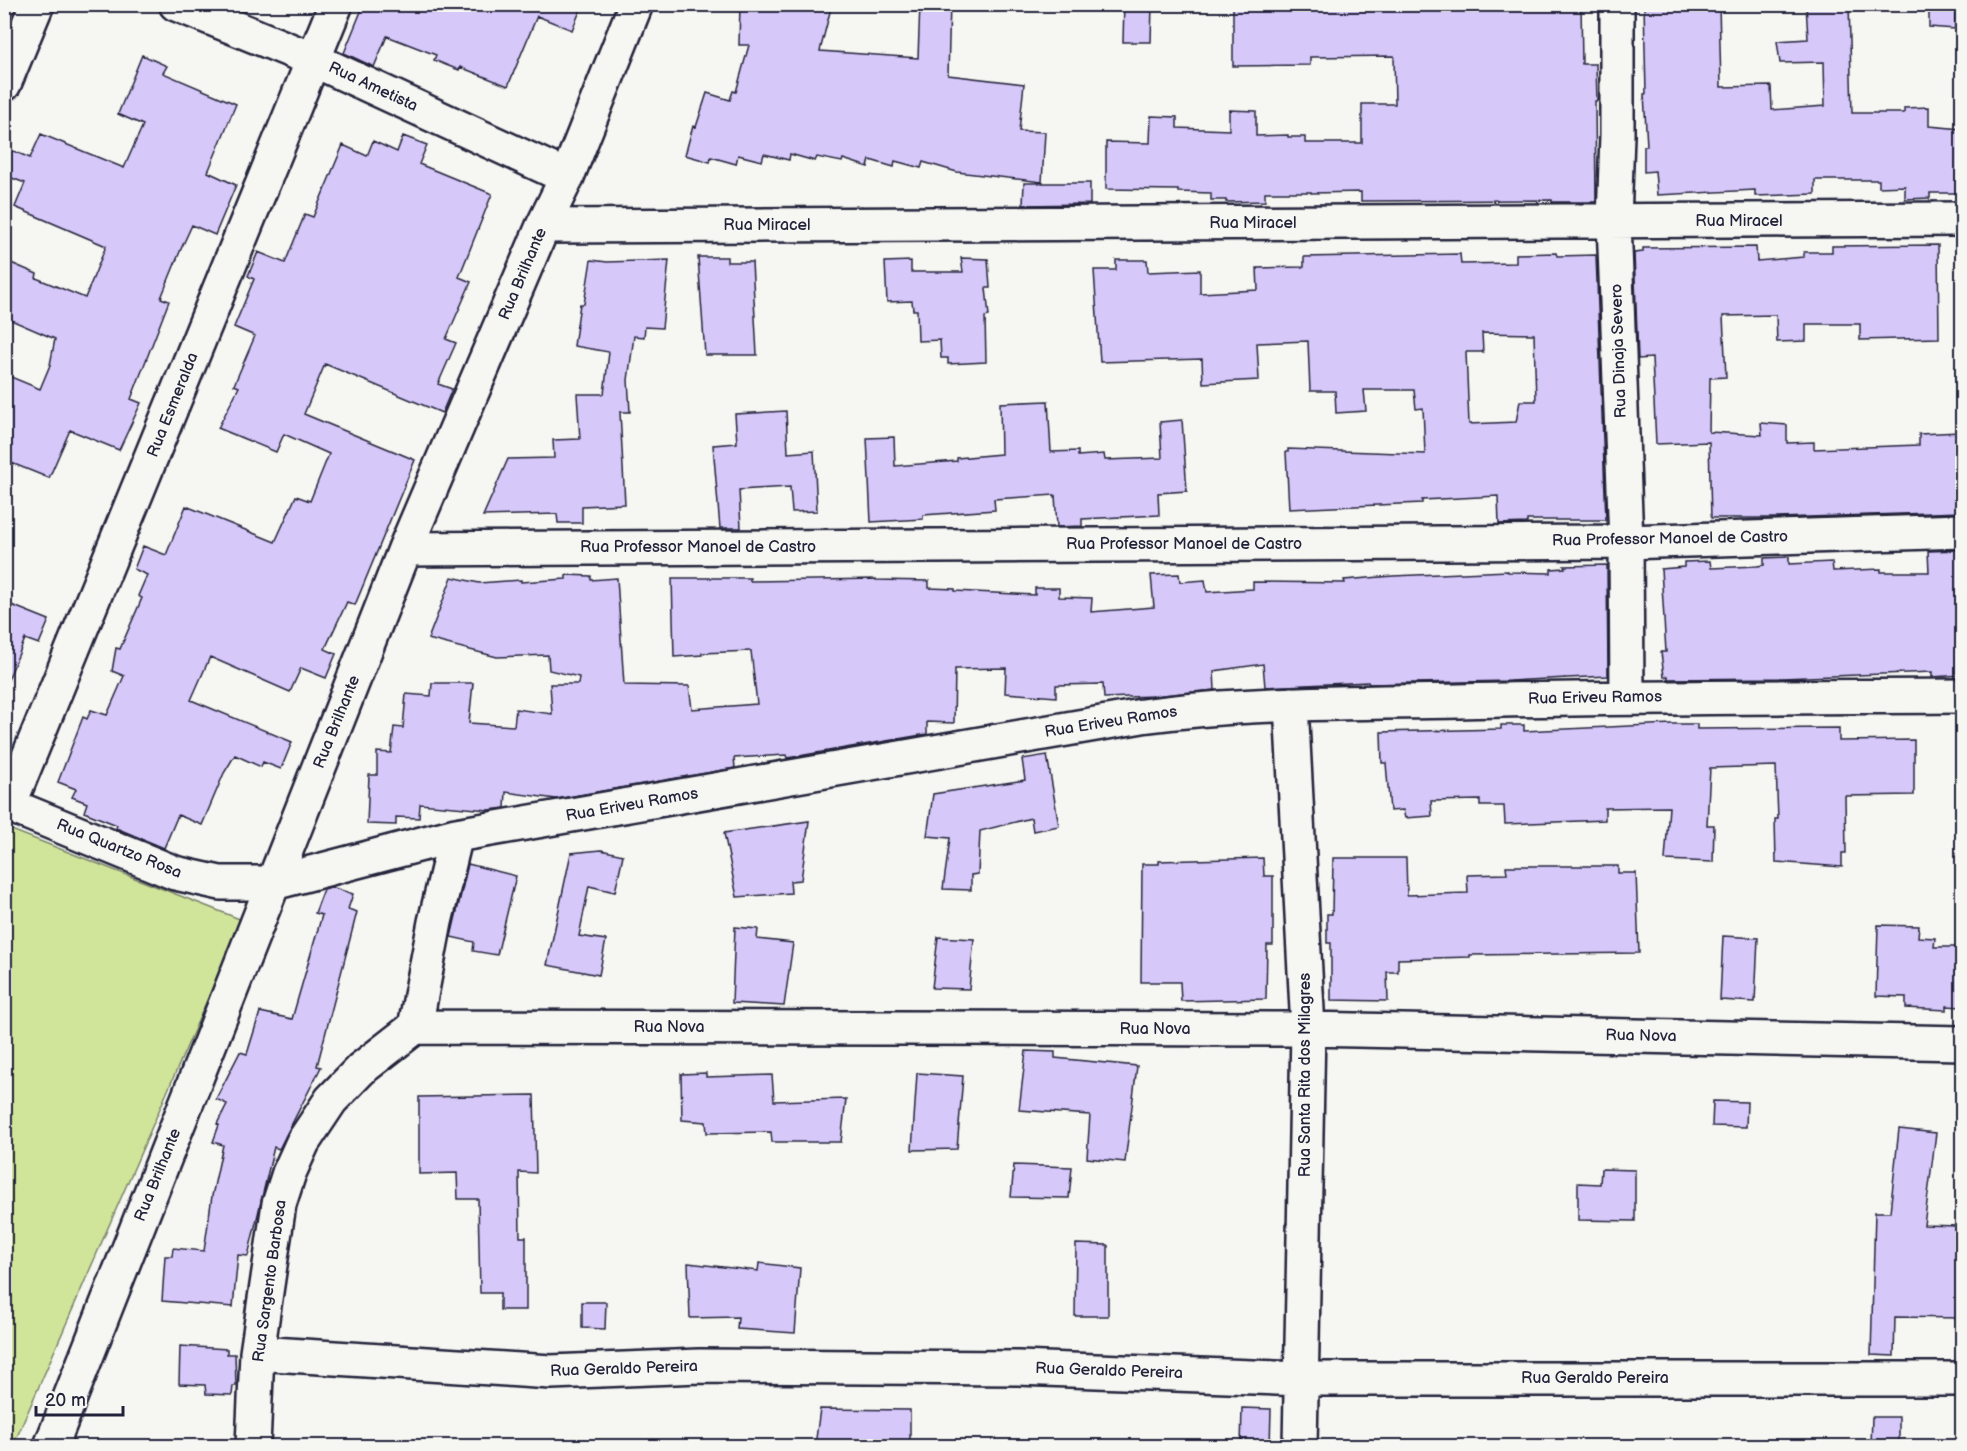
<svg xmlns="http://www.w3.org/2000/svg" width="1967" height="1451" viewBox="0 0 1967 1451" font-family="'Balsamiq Sans',sans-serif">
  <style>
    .green { fill: #d1e59a; stroke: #7a846a; stroke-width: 1.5 }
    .building { fill: #d7c8fa; stroke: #22223b; stroke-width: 1.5; fill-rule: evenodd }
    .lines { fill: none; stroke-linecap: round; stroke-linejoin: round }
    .street-casing { stroke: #22223b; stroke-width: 38 }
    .street { stroke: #f6f6f2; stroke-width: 33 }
    .labels { text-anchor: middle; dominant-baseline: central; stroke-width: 4.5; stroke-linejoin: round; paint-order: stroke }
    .street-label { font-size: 16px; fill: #22223b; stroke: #f6f6f2 }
  </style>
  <rect width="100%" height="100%" fill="#f6f6f2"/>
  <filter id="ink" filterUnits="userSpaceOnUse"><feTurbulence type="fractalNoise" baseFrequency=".0167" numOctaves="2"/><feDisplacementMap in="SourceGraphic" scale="12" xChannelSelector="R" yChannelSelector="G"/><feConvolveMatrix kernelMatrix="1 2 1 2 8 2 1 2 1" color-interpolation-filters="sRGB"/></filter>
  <g filter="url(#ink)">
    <path class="green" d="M4,827L242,920L13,1446H4Z"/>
    <path class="building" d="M364,4H583L572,30L537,16L508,86L460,67L459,70L446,65L434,60L436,55L387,36L374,67L344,53Z
      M740,4H832L820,51L918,58L920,4H950L948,75L1024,84L1019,131L1045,132L1042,182L957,172L923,162L921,168L895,161L894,167L870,160L868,167L843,159L842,162L817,157L815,161L790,154L789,160L764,154L762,161L738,155L736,164L711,157L710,162L685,155L693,126L696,127L707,93L730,100L733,91L736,92L749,45H739Z
      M1124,4H1152L1151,42H1123Z
      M1233,4H1581L1582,64H1596L1597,101H1595L1596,202H1552V200L1361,201V192L1311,193V192H1265V201L1226,202V200H1211V193L1178,192V190L1106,189V142L1150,143L1151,116L1177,117V128L1229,130V110L1256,111V136L1288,135V137H1305V143H1362V104H1395L1394,56L1310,57V65L1233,66Z
      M1644,4H1719L1721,87L1771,86L1772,110L1825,106L1824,62L1780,63L1777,41L1808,39L1806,4H1849L1852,113H1904V108L1929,107V126L1962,129V193H1930V198L1905,199V186L1879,187V180H1815V194L1755,196V190L1657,195L1655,171L1644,172V146H1647L1644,94H1646Z
      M1929,4H1955V29L1929,27Z
      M142,55L167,66L163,73L236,104L208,172L236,185L215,235L192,225L181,249L161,298L169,301L131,399L141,403L119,450L70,430L49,478L4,460V374L40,389L50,365L55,339L4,317V260L37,274L36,278L85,298L106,246L15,207L25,183L4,175V165L11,150L30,158L41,134L124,168L143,125L118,114Z
      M403,136L427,145L419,164L492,194L459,277L471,282L446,339L456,343L438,384L452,389L442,413L325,364L304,414L415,460L355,605L347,602L325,649L336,654L326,678L301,668L290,692L210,657L191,700L292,742L281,769L263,762L261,767L235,755L224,773L202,825L178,815L164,848L116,828L117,825L84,812L87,803L72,797L76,789L58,782L83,717L87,719L91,710L107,715L124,676L112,671L116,648L120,649L142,598L138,596L147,575L134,569L143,546L166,555L186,506L275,542L296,496L310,501L329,454L284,434L276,452L218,428L239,387L234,385L255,336L234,327L254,279L248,276L258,252L285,263L305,214L313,217L343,145L367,156L373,141L397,152Z
      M1024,183H1090V204L1023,205Z
      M1938,245L1939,338L1860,340V324H1806V341L1777,342L1776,315L1723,316L1726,377L1710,378L1709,432L1762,435L1761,423L1787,425V443L1814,442V449L1919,445V434L1960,432L1961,445H1962V512L1778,518H1711L1709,442L1656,444L1652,358L1638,359L1634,253L1643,252V248L1756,247L1757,261L1804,257V252H1832V246Z
      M1556,253L1557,256L1596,255L1606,520H1527V523L1499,524L1498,496L1422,500V503L1289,509L1286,452H1288V449L1425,454L1423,408L1416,409L1414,390H1364L1366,411L1336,413L1335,391H1310L1308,341L1257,343L1259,380L1203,383L1202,359L1100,362L1094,270H1116V260H1147L1148,272L1200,270V293L1258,290L1257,268L1304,267V257L1460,254L1461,264L1516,263V254ZM1482,333L1534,334L1536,401H1520L1516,422L1469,424L1466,352H1483Z
      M698,257H727V262H752L757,355H705Z
      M961,258L988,259L990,288H986L989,316L985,317L986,362L948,364V358H941L940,340L918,341L917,310H913L912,301L887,302L885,262L911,261V272H963Z
      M591,260L607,262L669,260L662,328L645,327L644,337L634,336L628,380L630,412H620L625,504L582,506V523H558L557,514L483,516L508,459L554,458L553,440L580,439L577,394H604L609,352L574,346L580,304H584Z
      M1048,401L1051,452L1078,451V456L1104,454L1105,460L1162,458L1160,422L1182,420L1187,491L1158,493L1159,515L1082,519V526L1057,527L1055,495L994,499L995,510L923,515V519L871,522L867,438L894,437L895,466L957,461V458L1001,454L1000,403Z
      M786,411L788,453L814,451L817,511L792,512L790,487L739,490L741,528H720L713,445L737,443L735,414Z
      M1962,550V675L1932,677V672L1782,678L1668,679V676L1664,677L1661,652H1666L1661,569L1684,567V562L1710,561L1711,568L1757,566L1764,565V558L1789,557V564L1832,562L1833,571L1881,569V572H1929L1928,551Z
      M1607,565L1608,676L1509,681L1369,684L1368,682L1265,687L1263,664L1214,671L1215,690L1153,696L1104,698L1103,684L1056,685V697L1005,693L1006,668L955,669L954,723L927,722V734L787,758L786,755L734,758L735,768L556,799L506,792L505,808L489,810L420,804L419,818L396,817V825L367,824L369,775H377V752L391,753L394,727L403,728L406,694L431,696L432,683H473L469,723L514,726L516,709L552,714L550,684H578L579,677L549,670L548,655L497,657L428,639L452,577L479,583L521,580V582L566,579V575L591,576V580L617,578L624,685L689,686L692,709L757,704L751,651L702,653V655L674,657L672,578H750V581L876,579V580L929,581V588L955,589V591L1035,595V588H1059V597L1092,598L1091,612L1154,607L1151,575L1179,574L1180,582L1205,580L1207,592L1253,589V582L1345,583L1344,580L1393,576L1508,571V572L1551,573V569L1565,568L1564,566Z
      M4,602L49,620L39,644L25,639L5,687Z
      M1672,724H1697V729L1839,728V741L1914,740V795L1845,796L1846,853H1842V867L1776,862L1775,819H1778L1776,766L1710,768L1707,825H1714L1713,862L1665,860L1669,807L1605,808V820L1505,824L1504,806H1480V800L1431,801L1432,816L1405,818L1403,810L1390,811L1386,763H1382L1381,732L1501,729V725H1524V731Z
      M1047,755L1059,826L1033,831L1031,818L980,831L978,874L971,875V890L943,889L950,838L927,836L933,794L1025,780L1022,759Z
      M809,821L801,880L790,881L791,893L737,897L724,833Z
      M601,850L623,855L615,892L589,886L579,936L606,940L599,975L547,965L571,853Z
      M1263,858L1264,876H1273V945H1267L1266,999L1181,1001L1180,982H1141L1142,864H1159V861Z
      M1333,858H1406L1407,895L1468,893L1467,875L1507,874L1506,866H1618V873H1636L1639,953L1470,955V957L1398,959V972H1387L1388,1001L1331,1000V943H1327V914H1332Z
      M468,864L516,876L497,955L473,951L474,942L451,937Z
      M331,887L353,894L348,909L357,912L317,1066L321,1067L279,1149L274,1147L248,1256L238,1255L233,1307L162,1301L165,1256H172L173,1248L204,1251L212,1196L223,1145L213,1142L219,1125L217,1124L227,1104L216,1099L240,1052L247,1054L260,1012L292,1019L322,915L315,913L324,889Z
      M1878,925L1919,926L1918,937L1935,938L1934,947H1962L1961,1007L1947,1006V1010L1906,1008V997L1876,996Z
      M735,927L758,929L757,939L793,943L784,1006L732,1003Z
      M1723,936L1758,938L1755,1002L1720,1000Z
      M938,937L974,939L969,989L932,988Z
      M1026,1051L1055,1052V1058L1137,1066L1125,1162L1087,1158L1090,1115L1019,1110Z
      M706,1073V1077L772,1075L774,1101L846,1099L841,1142H772L771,1132L707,1133L706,1122L682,1120L681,1074Z
      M917,1073L963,1076L957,1149L912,1150Z
      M534,1095L536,1173L519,1172L520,1237H526V1310H500V1293H480L478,1199H458L457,1173L419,1174V1097Z
      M1713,1101L1747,1102L1746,1127L1712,1126Z
      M1899,1129L1936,1133L1924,1225L1957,1226V1234H1962V1318L1895,1317L1894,1356L1871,1355L1875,1212H1890Z
      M1014,1165L1072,1167L1069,1198L1011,1197Z
      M1601,1169L1635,1170V1221L1578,1220V1183L1600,1184Z
      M1076,1244L1108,1245V1316H1075Z
      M688,1263L758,1271L759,1263L800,1268L795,1333L737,1329L738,1317L690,1318Z
      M582,1302H606L605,1329L582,1328Z
      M180,1346L227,1349V1354H235L236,1386H233L232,1395L206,1394L205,1385L179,1384Z
      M1242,1408L1271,1409L1270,1446H1241Z
      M820,1409L910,1410V1446H815Z
      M1872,1417H1899V1446H1871Z"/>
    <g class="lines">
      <defs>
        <path id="street" d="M176,4L314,60L567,177
          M1617,4V135L1614,221L1626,542L1627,697
          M4,84L37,4
          M543,226L1962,219
          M405,549L1626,542L1962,531
          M1291,704L1308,1029L1300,1446
          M4,803L175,873L220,883H273L456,835L1142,716C1247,702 1353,703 1459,701C1627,697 1795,697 1962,696
          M9,805L336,4
          M415,1027L435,922L456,835
          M257,1353L551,1372L699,1366L1018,1368L1302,1379H1962
          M51,1446L405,549L543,226L567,177L636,4
          M253,1446L257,1353L279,1204L289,1173L303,1142L331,1100L361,1069L415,1027L1308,1029L1962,1043"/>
      </defs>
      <use href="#street" class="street-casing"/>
      <use href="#street" class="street"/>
    </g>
  </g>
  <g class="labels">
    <g class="street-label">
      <text transform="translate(373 87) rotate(25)">Rua Ametista</text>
      <text x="1739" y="221">Rua Miracel</text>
      <text x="1253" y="223">Rua Miracel</text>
      <text x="767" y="225">Rua Miracel</text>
      <text transform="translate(523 274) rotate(-67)">Rua Brilhante</text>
      <text transform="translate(1619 351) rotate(-92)">Rua Dinaja Severo</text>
      <text transform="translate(173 405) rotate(-68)">Rua Esmeralda</text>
      <text transform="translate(1670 539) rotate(-1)">Rua Professor Manoel de Castro</text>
      <text x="1184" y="544">Rua Professor Manoel de Castro</text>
      <text x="698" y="547">Rua Professor Manoel de Castro</text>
      <text transform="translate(1595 698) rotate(-1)">Rua Eriveu Ramos</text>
      <text transform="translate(337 722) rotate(-68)">Rua Brilhante</text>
      <text transform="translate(1111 722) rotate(-9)">Rua Eriveu Ramos</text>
      <text transform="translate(632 805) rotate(-10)">Rua Eriveu Ramos</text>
      <text transform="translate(119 849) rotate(22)">Rua Quartzo Rosa</text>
      <text x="669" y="1027">Rua Nova</text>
      <text x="1155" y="1029">Rua Nova</text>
      <text transform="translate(1641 1036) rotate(1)">Rua Nova</text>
      <text transform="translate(1305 1075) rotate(-90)">Rua Santa Rita dos Milagres</text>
      <text transform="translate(158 1175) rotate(-68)">Rua Brilhante</text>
      <text transform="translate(270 1281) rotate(-82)">Rua Sargento Barbosa</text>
      <text transform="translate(624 1369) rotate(-2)">Rua Geraldo Pereira</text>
      <text transform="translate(1109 1371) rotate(2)">Rua Geraldo Pereira</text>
      <text x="1595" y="1378">Rua Geraldo Pereira</text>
    </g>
  </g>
  <rect width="1967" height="1451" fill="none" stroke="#f6f6f2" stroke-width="24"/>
  <rect x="12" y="12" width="1943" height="1427" fill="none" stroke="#22223b" stroke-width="2" filter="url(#ink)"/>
  <path d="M36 1406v9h87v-9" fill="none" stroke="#22223b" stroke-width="3"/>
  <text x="45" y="1406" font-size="18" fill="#22223b" stroke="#f6f6f2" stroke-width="4.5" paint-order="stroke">20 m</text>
</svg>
